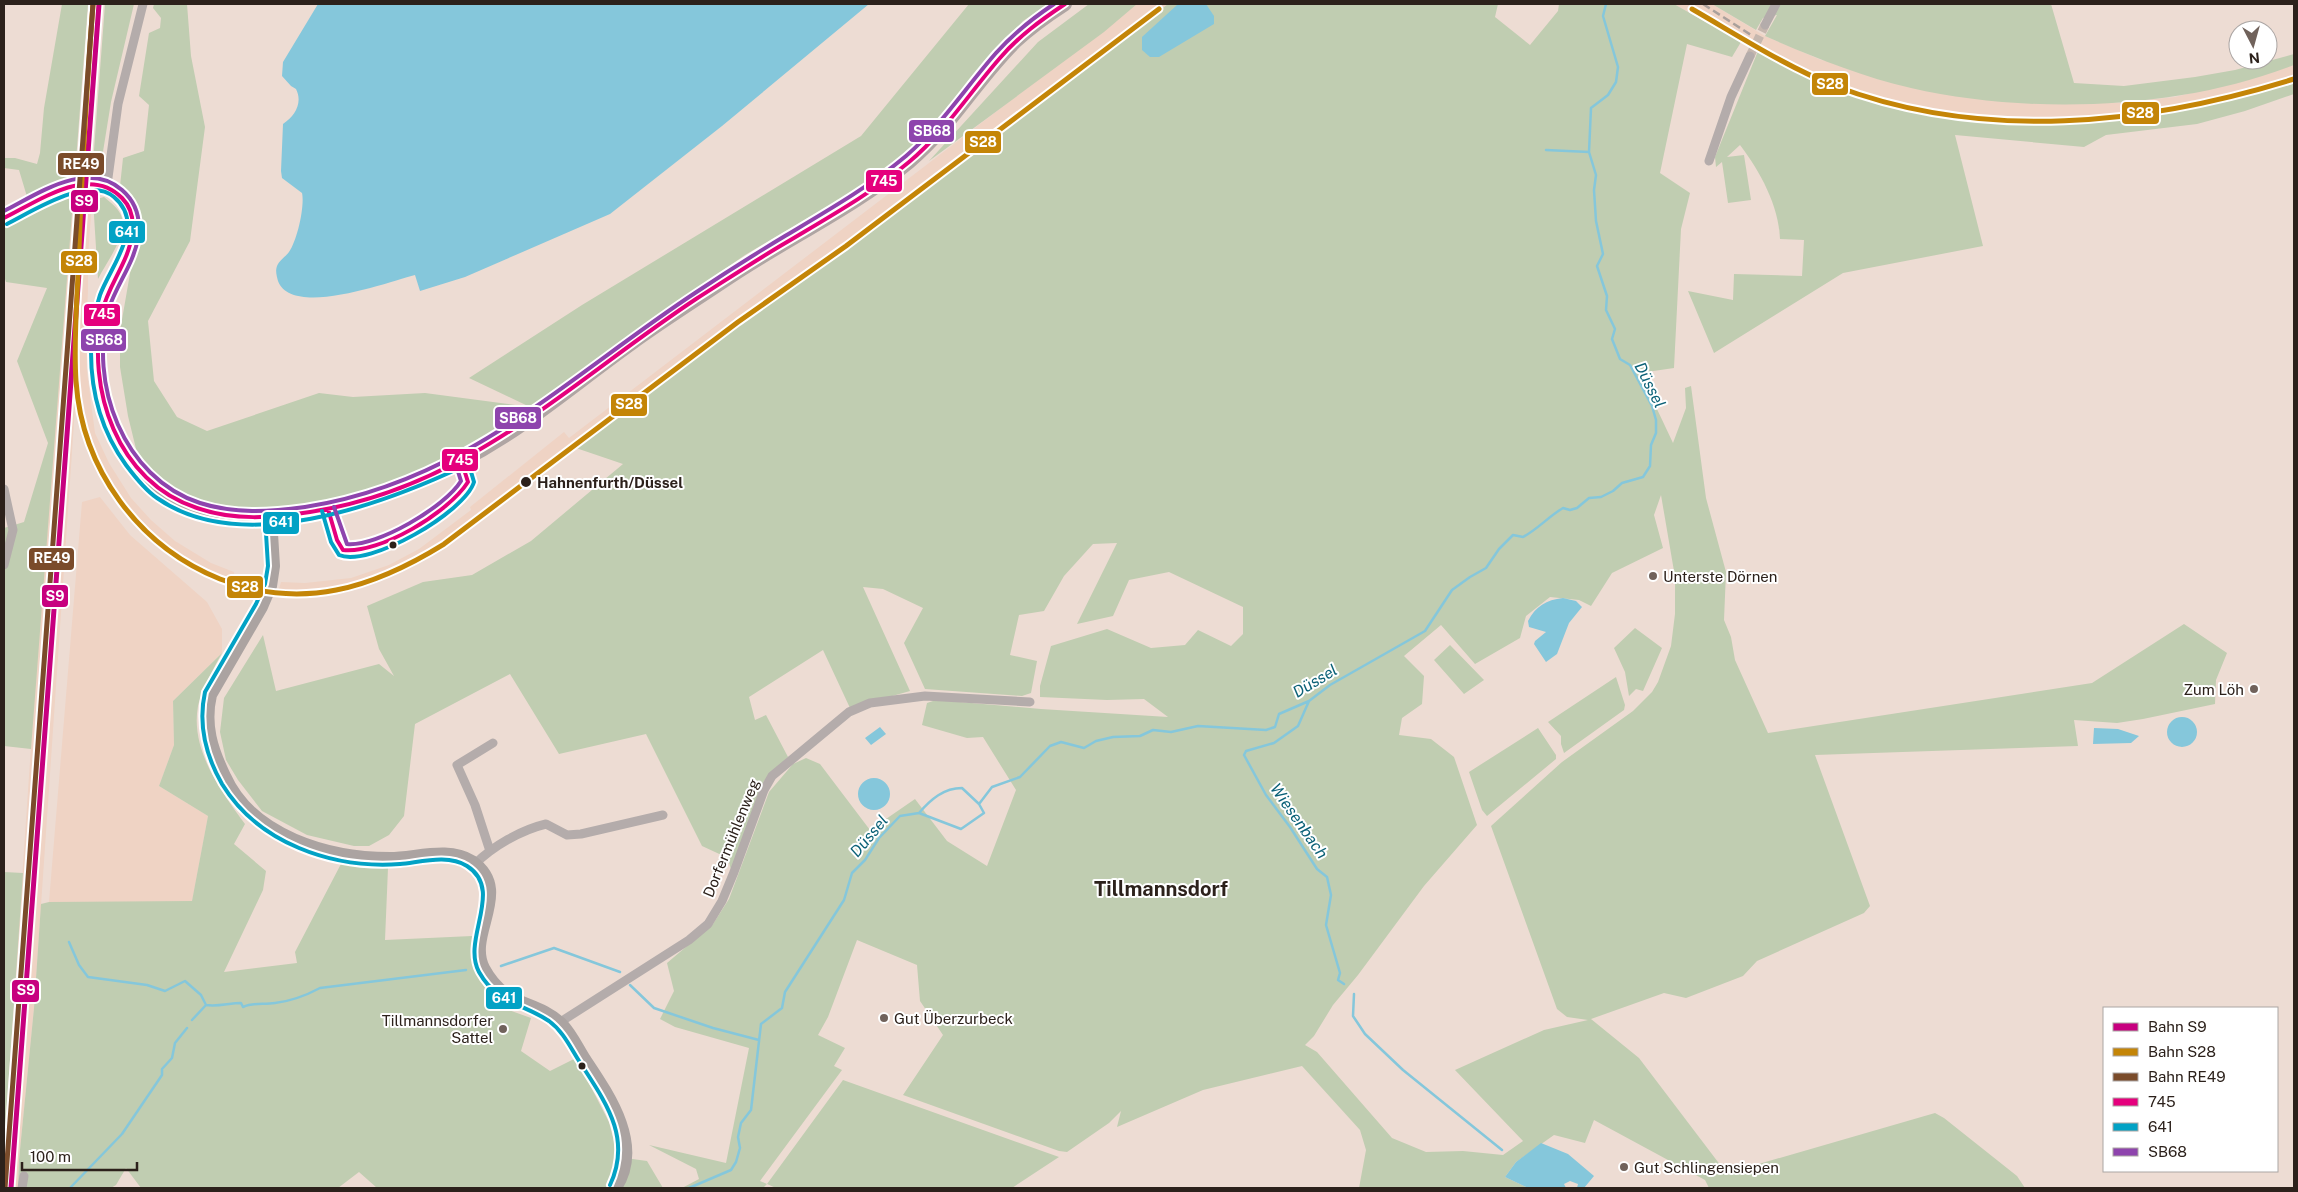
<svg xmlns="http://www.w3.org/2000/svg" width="2298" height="1192" viewBox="0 0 2298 1192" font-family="'Public Sans',sans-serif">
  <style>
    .built { fill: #efd3c4 }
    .green { fill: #c0cdb1; fill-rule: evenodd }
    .water { fill: #85c7db }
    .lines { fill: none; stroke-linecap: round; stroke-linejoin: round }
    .stream { stroke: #85c7db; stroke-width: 2.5 }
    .minor-tunnel { stroke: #c6b7ae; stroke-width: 9; stroke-dasharray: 9 4.5; stroke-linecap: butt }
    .minor { stroke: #b4acab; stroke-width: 9 }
    .secondary { stroke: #aba3a1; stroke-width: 12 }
    .primary { stroke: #afa5a3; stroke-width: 14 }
    .rail { stroke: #aaa09c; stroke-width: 2.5; stroke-dasharray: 8 4; stroke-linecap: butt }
    .bus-1-casing { stroke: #fff; stroke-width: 8 }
    .bus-2-casing { stroke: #fff; stroke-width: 8 }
    .bus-3-casing { stroke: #fff; stroke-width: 8 }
    .bus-1 { stroke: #e5007d; stroke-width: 4 }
    .bus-2 { stroke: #02a2c5; stroke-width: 4 }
    .bus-3 { stroke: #8e44ad; stroke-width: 4 }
    .rail-1-casing { stroke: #fff; stroke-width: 9 }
    .rail-2-casing { stroke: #fff; stroke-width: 9 }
    .rail-3-casing { stroke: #fff; stroke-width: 9 }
    .rail-1 { stroke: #c7007f; stroke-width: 5 }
    .rail-2 { stroke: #c48507; stroke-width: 5 }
    .rail-3 { stroke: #7a4b2a; stroke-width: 5 }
    .stop-dot { fill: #2c211b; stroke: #fff; stroke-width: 2 }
    .poi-dot { fill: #70625b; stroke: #fff; stroke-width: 2 }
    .labels { text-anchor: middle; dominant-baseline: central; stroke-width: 4; stroke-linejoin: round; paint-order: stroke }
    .stop-label { font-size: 15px; font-weight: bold; fill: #2c211b; stroke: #fff; text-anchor: start }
    .poi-label { font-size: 15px; fill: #2c211b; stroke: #fff; text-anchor: start }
    .street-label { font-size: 15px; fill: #2c211b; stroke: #fff }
    .water-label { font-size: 16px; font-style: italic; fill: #0b6177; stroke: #fff }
    .district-label { font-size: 20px; font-weight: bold; fill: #2c211b; stroke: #fff }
    .line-badge { stroke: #fff; stroke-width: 2 }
    .badge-label { font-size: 14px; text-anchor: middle; font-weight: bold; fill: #fff }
  </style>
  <rect width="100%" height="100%" fill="#eddcd3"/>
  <path class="built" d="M1137,4H1168L872,228L763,306L434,551L406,568L359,586L304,593L278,592L281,582L305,583L351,578L389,565L419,549L471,510L470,507L564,432L569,438Z
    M1674,4H1712L1765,36L1821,60L2118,103L2175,97L2238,82L2294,65V79L2242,95L2179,108L2063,119L1956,118L1907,109L1862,97L1758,51Z
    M76,173L94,174L88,256V291L86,328L87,372L95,433L109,463L131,498L151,520L175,541L211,563L234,572L235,581L189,563L170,550L127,511L101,469L88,436L77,379L34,1008L19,1160L18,1188H4V1147L54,405Z
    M100,497L130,535L207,602L222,629V653L173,701L174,745L159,786L208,816L192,902H49L82,502Z
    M238,574L265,580L263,589L239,583Z"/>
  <path class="green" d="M62,4H88L31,749L4,746V528L24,522L48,443L17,361L47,288L6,282L4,276V221L28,200L19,170L4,168V158H15L37,164L40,153L44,108Z
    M105,4H134L111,102L101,164L93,163Z
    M154,4H187L191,56L205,127L190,241L148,321L154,381L177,417L207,431L319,393L353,397L425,393L530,407L469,378L582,305L861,136L969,4H1048L1023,21L983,66L935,125L904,156L864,185L745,255L636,331L503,430L414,478L356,495L280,511L208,510L173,491L137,453L128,416L120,367V331L132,262L142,228L135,201L120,186L123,158L144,151L149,105L139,96L149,33L160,28L161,18L153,8Z
    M1089,4H1137L1104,32L929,161L1038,42Z
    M1168,4H1498L1495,17L1530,45L1558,11L1559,4H1674L1741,42L1732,57L1687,44L1660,173L1690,193L1681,229L1674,368L1640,373L1673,443L1686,408L1685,388L1691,386L1706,498L1726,572L1724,620L1731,637L1735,660L1768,733L2092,683L2184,624L2227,653L2216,680L2215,704L2143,719L2117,723L2074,720L2078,746L1815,755L1870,906L1864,913L1757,961L1743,976L1686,998L1664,993L1591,1019L1639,1058L1721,1166L1731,1172L1935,1113L1944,1118L2017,1176L2025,1188H1709L1705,1180L1594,1120L1585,1143L1554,1135L1516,1162L1505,1177L1528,1188H1359L1366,1150L1360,1130L1302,1066L1203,1090L1117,1127L1121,1111L1109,1123L1067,1152L1059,1151L903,1095L943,1035L920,1001L917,965L857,940L828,1017L818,1035L845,1048L834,1066L842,1070L760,1181L767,1184L843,1080L1059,1157L1012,1188H776L767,1184L763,1188H682L699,1179L696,1169L649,1145L726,1163L749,1048L675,1027L660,1019L674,991L667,963L713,924L729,899L769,792L793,764L806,758L820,764L870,830L915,799L947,841L987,866L1016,790L983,737L967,738L922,725L927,703L936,700L1041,709L1168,717L1144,699L1107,700L1040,697V686L1051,646L1107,629L1151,648L1185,645L1198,630L1231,646L1243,634V607L1169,572L1129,580L1113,616L1077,624L1117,543L1093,544L1064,576L1044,611L1019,615L1010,655L1037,661L1031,693L1022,696L925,689L904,643L923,608L883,589L863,587L910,691L850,708L823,650L749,697L755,720L766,715L788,757L764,781L731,870L728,858L702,846L646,734L559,754L510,674L415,724L404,816L389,835L369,846H354L307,835L262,811L238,780L226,760L220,732L224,698L263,635L276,691L379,664L394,676L379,649L367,606L423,582L472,575L531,541L623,464L573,447L763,306L872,228ZM1661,495L1675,577V614L1671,646L1658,682L1652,692L1633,711L1562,762L1491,826L1557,1009L1567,1017L1588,1020L1544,1030L1455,1070L1523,1141L1503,1155L1463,1151L1426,1152L1392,1138L1317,1052L1305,1045L1314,1036L1333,1005L1358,975L1424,886L1477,825L1454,757L1431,739L1399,735L1402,718L1422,704L1424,676L1404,656L1441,625L1475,664L1520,638L1526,616L1550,597L1579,600L1591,606L1612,573L1663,548L1654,515Z
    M1712,4H2051L2074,83L2124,86L2195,77L2235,70L2294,54V65C2180,110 2029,115 1911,88C1860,76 1813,57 1765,36L1777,15L1763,18L1756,30Z
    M1758,51C1807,73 1854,96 1906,109C1941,118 1975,118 2011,119C2105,120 2206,113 2294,79V94L2245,111L2197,124L2106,135L2084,147L1955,135L1983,246L1843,273L1714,353L1688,291L1733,300L1734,274L1802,276L1804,240L1780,239C1779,206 1760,171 1740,145L1727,157L1744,155L1751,200L1728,203L1722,162L1716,167L1715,157Z
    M104,197C110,202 120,209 122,218C126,238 107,261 98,279L93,200Z
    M1635,628L1662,648L1643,691L1636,689L1629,696L1625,672L1614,648Z
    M1450,645L1484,680L1464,694L1434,660Z
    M222,653C215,665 201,693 198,706C190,750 221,791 245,824L234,844L266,871L263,890L224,972L297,963L295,952L342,862L388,868L385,940L472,936L479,979L498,1006L531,1018L521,1051L550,1071L576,1058L609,1122L618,1157L647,1161L663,1188H377L359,1172L338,1188H141L126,1168L116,1185L111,1188H18L19,1160L34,1008L41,904L49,902L192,901L208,816L159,786L174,745L173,701Z
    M1616,677L1625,705L1624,710L1564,753L1561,744V736L1548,722Z
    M1538,728L1556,755V759L1487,816L1482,810L1469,772Z
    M4,872L23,873L4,1147Z"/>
  <path class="water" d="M318,4H869L722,126L610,214L465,277L420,291L415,275C388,282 292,318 278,281C277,277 275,271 277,266C279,261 286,256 289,252C297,241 305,206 302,193L282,178L281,171L283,124C295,116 303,103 296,89L291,86L282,76L283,62Z
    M1184,4H1206L1214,16V24L1159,57H1150L1142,50V37L1177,5Z
    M1563,598L1576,601L1582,607L1569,623L1557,654L1546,662L1534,644L1535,641L1546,632L1529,627L1528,621C1536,606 1546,600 1563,598Z
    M2167 732a15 15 0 1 1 30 0a15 15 0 1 1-30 0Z
    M880,727L886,734L871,745L865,738Z
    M2094,728L2118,729L2139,736L2131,743L2093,744Z
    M858 794a16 16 0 1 1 32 0a16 16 0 1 1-32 0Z
    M1541,1143L1568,1154L1594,1176L1584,1188H1577L1578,1184L1570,1181L1564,1184L1566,1188H1528L1505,1177L1516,1162Z"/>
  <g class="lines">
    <path class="stream" d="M1546,150L1589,152
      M1309,701L1298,726L1274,743L1246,751L1244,755L1266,795L1290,827L1317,869L1327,877L1331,895L1326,925L1340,973L1338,980L1344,984
      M919,813C931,799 944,788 962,788L979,804
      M69,942L79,965L88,977L147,985L165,991L185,981L201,995L206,1005
      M501,966L554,948L620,972
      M630,985L654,1008L713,1028L759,1040
      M1354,994L1353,1016L1365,1034L1403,1070L1502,1150
      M192,1020L206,1005C218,1007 229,1003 241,1003L243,1007C254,1002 264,1005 275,1003C292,1001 305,996 320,988L466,970
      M70,1188L122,1134L162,1075V1069L172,1058L175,1043L187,1028
      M689,1188L731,1170L736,1162L740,1148L738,1137L741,1123L751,1110L761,1024L782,1008L785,992L844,900L852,873L865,860L879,838L900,816L919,813L961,829L984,813L979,804L992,787L1020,777L1050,746L1061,742L1084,748L1096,741L1113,737L1140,736L1153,730L1171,732L1198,726L1266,730L1275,727L1279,714L1309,701L1330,685L1425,631L1452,590L1470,577L1486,568L1499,549L1513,535L1523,537C1538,529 1548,517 1563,508L1570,510L1577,508L1589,498L1601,497L1613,491L1622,483L1643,477L1650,466L1651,445L1656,433V420L1652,406L1630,365L1620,359L1612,339L1615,329L1606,310L1607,296L1597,266L1603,254L1596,221L1594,190L1596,175L1589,152L1591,108L1608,95L1616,82L1618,67L1603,16L1606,4"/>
    <path class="minor-tunnel" d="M1750,56L1765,25"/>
    <path class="minor" d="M1765,25L1776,4
      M1709,161L1731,97L1750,56
      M107,185L118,104L143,4
      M4,489L13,530L4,565
      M490,851L475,805L457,765L493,743
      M475,864C493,846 521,830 546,824L567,835L581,834L663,815
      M562,1025L565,1019L689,940L708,924L722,901L734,872L764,790L772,776L849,712L870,703L925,696L1030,702
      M22,1188L24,1176"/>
    <path class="secondary" d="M271,517L274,566L271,586L262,607L211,695C204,725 212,749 225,776C252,836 328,858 390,858C415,858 449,846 472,861C515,891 466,934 484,968C506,1009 535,998 562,1024C571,1033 578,1048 585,1059C609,1095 644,1145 616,1188"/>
    <path class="primary" d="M4,218C18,211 32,205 46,198C74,185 96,171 122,198C130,206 133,214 133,225C134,255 109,283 102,311C82,399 124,496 217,515C242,520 268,518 293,515C368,506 444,476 508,434C550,406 590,373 632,343C661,322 691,303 721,283C782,241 852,209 909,162C951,127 977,79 1016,41C1031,27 1048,15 1065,4"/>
    <path class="rail" d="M1703,4L1751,35
      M70,391L78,221"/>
    <defs>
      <path id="bus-1" d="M4,218C39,201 89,164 122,198C132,208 134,221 132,234C129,262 108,285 102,312C86,389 117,482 197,508C235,521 271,518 310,512C468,488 569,383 696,299C726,280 756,260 787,242C829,217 872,193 909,162C945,132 970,92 1000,58C1019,36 1041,20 1065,4
        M328,509L337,540L343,550C380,554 448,513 468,482L461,460"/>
      <path id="bus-2" d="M7,224C33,211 88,175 114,197C147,225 111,265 100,295C94,313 91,333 91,352C91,392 102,432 126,465C135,477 145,490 157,498C241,557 381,505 464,466
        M322,511L331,542L339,555C369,568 465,512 474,482L467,458
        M265,517L268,566L265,584L256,604L205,692C198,724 206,756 222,784C258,843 332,869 400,864C421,862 448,854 467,866C505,890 461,939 479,972C497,1004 522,1003 549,1021C564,1032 571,1049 581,1064C606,1103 632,1138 610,1185"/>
      <path id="bus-3" d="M4,211C38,194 87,159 122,190C137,203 141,219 138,238C134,263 117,284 109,308C88,383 123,478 200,503C235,514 269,512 305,507C466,482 566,378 695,293C725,273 755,254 785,236C827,211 869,187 906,156C941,126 966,87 996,53C1013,34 1033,18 1054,4
        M334,507L347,544C377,547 445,507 461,481L455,462"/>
    </defs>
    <use href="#bus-1" class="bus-1-casing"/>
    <use href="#bus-2" class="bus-2-casing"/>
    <use href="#bus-3" class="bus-3-casing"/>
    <use href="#bus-1" class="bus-1"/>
    <use href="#bus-2" class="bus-2"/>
    <use href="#bus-3" class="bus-3"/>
    <defs>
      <path id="rail-1" d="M11,1188L99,4"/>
      <path id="rail-2" d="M93,4C87,85 82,167 79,249C78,293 73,337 76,381C82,469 138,546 220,579C302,611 373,588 444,544L738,322L846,246L1159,9
        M1692,9C1739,36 1785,66 1835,86C1983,142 2146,125 2294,79"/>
      <path id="rail-3" d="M5,1188L93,4"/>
    </defs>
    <use href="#rail-1" class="rail-1-casing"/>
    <use href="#rail-2" class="rail-2-casing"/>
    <use href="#rail-3" class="rail-3-casing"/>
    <use href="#rail-1" class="rail-1"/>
    <use href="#rail-2" class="rail-2"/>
    <use href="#rail-3" class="rail-3"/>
  </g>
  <g class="stop-dot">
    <circle cx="526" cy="482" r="6"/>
    <circle cx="393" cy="545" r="4.5"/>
    <circle cx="582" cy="1066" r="4.5"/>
  </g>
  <g class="poi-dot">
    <circle cx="1653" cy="576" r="5"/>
    <circle cx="2254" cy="689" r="5"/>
    <circle cx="884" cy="1018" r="5"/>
    <circle cx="503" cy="1029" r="5"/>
    <circle cx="1624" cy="1167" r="5"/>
  </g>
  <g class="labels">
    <g class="stop-label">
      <text x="537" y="482">Hahnenfurth/Düssel</text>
    </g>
    <g class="poi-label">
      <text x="1663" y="576">Unterste Dörnen</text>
      <text x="2244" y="689" text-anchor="end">Zum Löh</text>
      <text x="894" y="1018">Gut Überzurbeck</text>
      <text x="493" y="1020" text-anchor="end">Tillmannsdorfer<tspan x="493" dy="17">Sattel</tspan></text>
      <text x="1634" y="1167">Gut Schlingensiepen</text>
    </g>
    <g class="street-label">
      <text transform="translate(731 838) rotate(-68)">Dorfermühlenweg</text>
    </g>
    <g class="water-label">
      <text transform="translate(1650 385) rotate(63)">Düssel</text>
      <text transform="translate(1315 681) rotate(-31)">Düssel</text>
      <text transform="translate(1299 821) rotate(55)">Wiesenbach</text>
      <text transform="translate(869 836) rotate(-50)">Düssel</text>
    </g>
    <g class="district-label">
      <text x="1161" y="889">Tillmannsdorf</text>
    </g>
  </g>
  <g class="line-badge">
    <rect x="1811" y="72" width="38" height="24" rx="5" fill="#c48507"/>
    <rect x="2121" y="101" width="39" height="24" rx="5" fill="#c48507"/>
    <rect x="908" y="119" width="47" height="24" rx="5" fill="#8e44ad"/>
    <rect x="964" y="130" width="38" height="24" rx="5" fill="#c48507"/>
    <rect x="57" y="152" width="48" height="24" rx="5" fill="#7a4b2a"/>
    <rect x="865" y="169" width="38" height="24" rx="5" fill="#e5007d"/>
    <rect x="70" y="189" width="29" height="24" rx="5" fill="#c7007f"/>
    <rect x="108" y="220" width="38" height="24" rx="5" fill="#02a2c5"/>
    <rect x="60" y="250" width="38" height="24" rx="5" fill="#c48507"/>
    <rect x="83" y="303" width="38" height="24" rx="5" fill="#e5007d"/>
    <rect x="80" y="328" width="47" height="24" rx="5" fill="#8e44ad"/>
    <rect x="610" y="393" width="38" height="24" rx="5" fill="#c48507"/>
    <rect x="494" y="406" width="48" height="24" rx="5" fill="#8e44ad"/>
    <rect x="441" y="448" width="38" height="24" rx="5" fill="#e5007d"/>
    <rect x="262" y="511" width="38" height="24" rx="5" fill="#02a2c5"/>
    <rect x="28" y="547" width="47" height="24" rx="5" fill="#7a4b2a"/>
    <rect x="226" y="575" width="38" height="24" rx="5" fill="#c48507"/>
    <rect x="41" y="584" width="28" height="24" rx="5" fill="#c7007f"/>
    <rect x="11" y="979" width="29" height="24" rx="5" fill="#c7007f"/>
    <rect x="485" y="986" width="38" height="24" rx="5" fill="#02a2c5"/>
  </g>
  <g class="badge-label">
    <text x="1830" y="89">S28</text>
    <text x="2140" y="118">S28</text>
    <text x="932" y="136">SB68</text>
    <text x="983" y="147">S28</text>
    <text x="81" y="169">RE49</text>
    <text x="884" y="186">745</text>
    <text x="84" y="206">S9</text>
    <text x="127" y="237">641</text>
    <text x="79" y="266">S28</text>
    <text x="102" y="319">745</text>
    <text x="104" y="345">SB68</text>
    <text x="629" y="409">S28</text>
    <text x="518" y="423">SB68</text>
    <text x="460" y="465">745</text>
    <text x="281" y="527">641</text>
    <text x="52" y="563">RE49</text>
    <text x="245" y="592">S28</text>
    <text x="55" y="601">S9</text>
    <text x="26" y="995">S9</text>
    <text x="504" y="1003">641</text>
  </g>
  <rect width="2298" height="1192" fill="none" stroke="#2c211b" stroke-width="10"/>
  <rect x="2103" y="1007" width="175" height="165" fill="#ffffff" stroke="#aba6a4"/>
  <rect x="2113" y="1023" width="25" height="8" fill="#c7007f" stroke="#aba6a4"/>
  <text x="2148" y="1032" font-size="15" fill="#2c211b">Bahn S9</text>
  <rect x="2113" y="1048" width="25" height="8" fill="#c48507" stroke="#aba6a4"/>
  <text x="2148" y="1057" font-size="15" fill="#2c211b">Bahn S28</text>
  <rect x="2113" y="1073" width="25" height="8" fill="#7a4b2a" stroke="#aba6a4"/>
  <text x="2148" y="1082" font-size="15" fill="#2c211b">Bahn RE49</text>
  <rect x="2113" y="1098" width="25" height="8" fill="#e5007d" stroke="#aba6a4"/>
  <text x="2148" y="1107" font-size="15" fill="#2c211b">745</text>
  <rect x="2113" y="1123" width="25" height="8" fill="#02a2c5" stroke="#aba6a4"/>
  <text x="2148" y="1132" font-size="15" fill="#2c211b">641</text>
  <rect x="2113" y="1148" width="25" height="8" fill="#8e44ad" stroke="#aba6a4"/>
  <text x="2148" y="1157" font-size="15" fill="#2c211b">SB68</text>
  <g transform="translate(2253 45) rotate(174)"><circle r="24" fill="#ffffff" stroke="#aba6a4"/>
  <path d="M0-4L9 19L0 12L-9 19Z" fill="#70625b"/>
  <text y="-8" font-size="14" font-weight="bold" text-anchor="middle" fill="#2c211b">N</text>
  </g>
  <path d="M22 1162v8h115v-8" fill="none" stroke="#2c211b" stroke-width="2.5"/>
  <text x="30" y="1162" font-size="15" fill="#2c211b" stroke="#ffffff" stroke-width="4" paint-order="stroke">100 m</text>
</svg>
